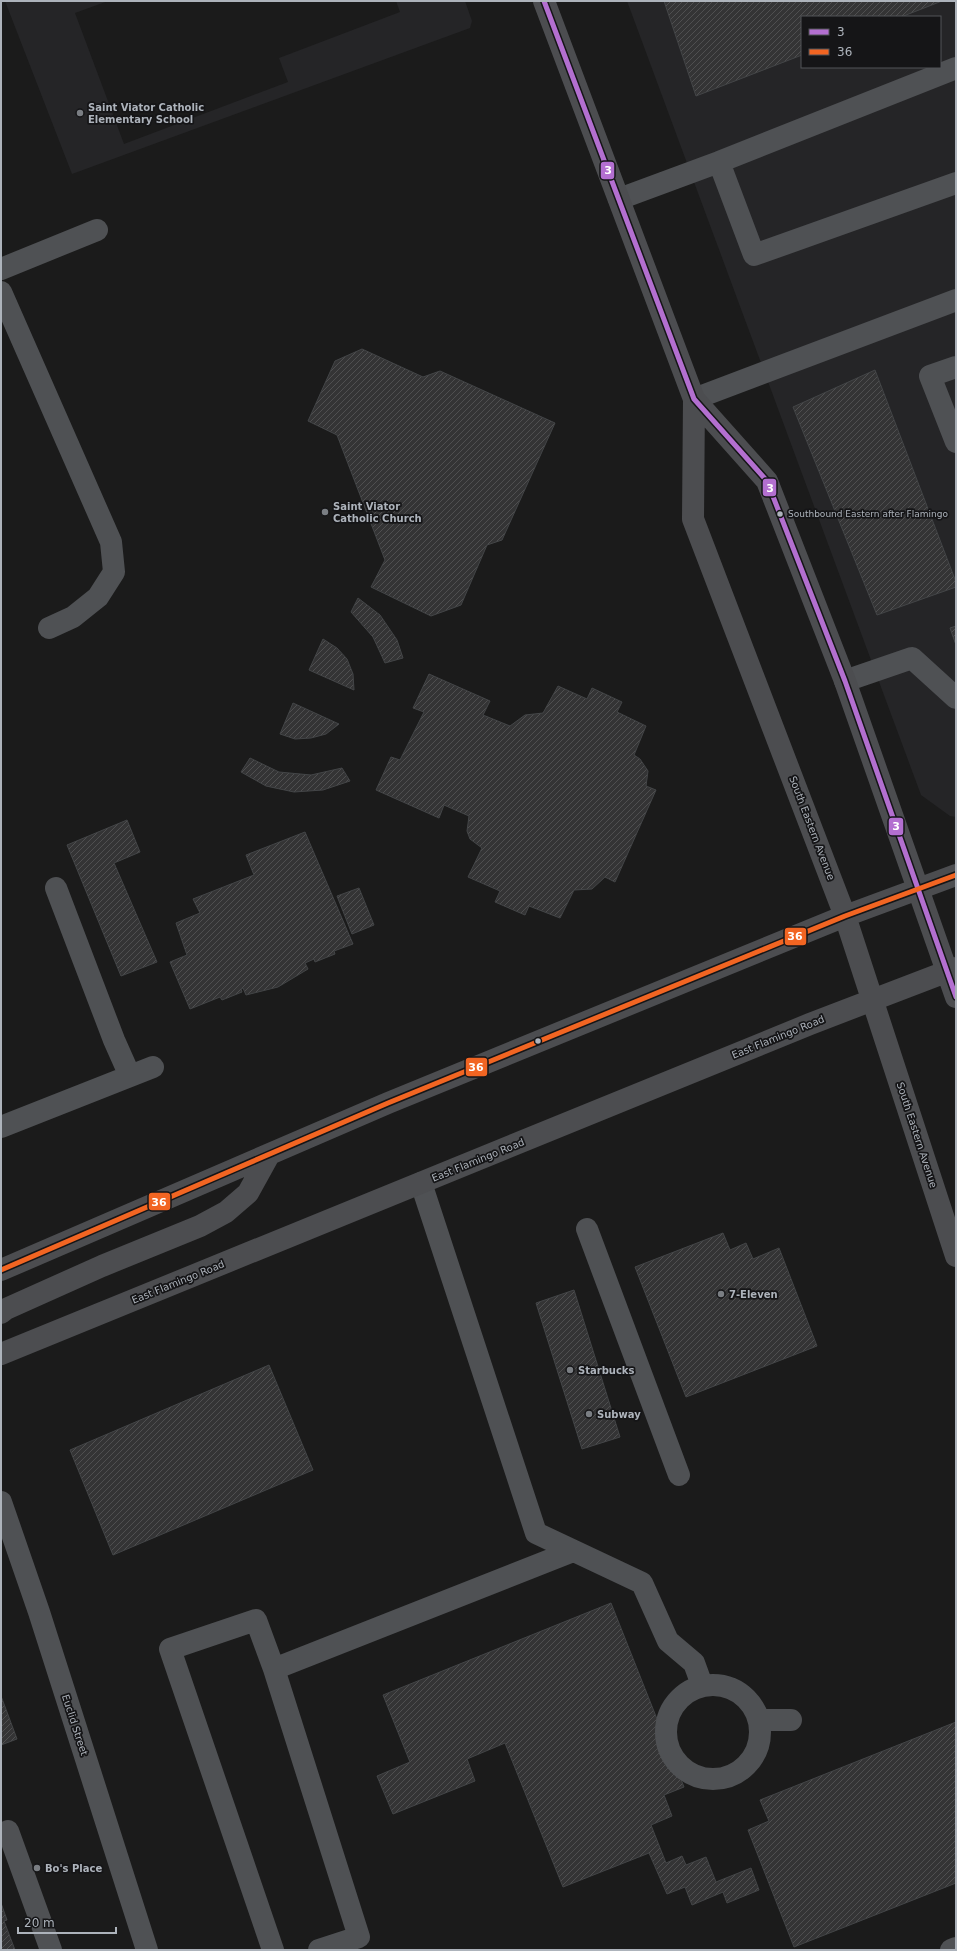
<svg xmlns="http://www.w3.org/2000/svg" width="957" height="1951" viewBox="0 0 957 1951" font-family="'DejaVu Sans',sans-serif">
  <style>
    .built { fill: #252527; fill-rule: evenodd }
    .building { fill: url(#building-hatch); stroke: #434547 }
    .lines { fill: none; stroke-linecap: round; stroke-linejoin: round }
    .minor { stroke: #4f5154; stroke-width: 22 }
    .major { stroke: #4c4d50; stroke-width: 22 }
    .bus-1-casing { stroke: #151517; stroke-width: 8 }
    .bus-2-casing { stroke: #151517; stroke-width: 8 }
    .bus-1 { stroke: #b36fd0; stroke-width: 5 }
    .bus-2 { stroke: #f26522; stroke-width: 5 }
    .poi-dot { fill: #7a7e83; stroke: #151517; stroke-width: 1.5 }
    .bus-dot { fill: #adb3bb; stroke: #151517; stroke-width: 1.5 }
    .labels { text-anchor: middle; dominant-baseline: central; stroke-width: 3.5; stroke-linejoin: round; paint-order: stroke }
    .bus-label { font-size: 9px; fill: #adb3bb; stroke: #151517; text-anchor: start }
    .poi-label { font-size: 10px; font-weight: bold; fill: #adb3bb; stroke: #151517; text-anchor: start }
    .street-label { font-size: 10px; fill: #adb3bb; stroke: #151517 }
    .line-badge { stroke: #151517; stroke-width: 1.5 }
    .badge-label { font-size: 11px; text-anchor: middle; font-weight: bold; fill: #fff }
  </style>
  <defs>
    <pattern id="building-hatch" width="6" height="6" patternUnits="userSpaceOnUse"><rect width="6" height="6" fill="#343435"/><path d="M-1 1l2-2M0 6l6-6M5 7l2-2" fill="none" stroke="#4f4f50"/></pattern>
  </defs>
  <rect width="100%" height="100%" fill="#1b1b1b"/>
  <path class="built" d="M5,1H108L75,13L124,144L288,82L279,58L400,12L396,1H465L472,21L470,28L72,174Z
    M627,1H956V817L950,816L921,795ZM802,17H940V67H802Z"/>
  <path class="building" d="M664,1H942L901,17H802V55L696,96Z
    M362,349L423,377L440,371L555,423L502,540L487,545L461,605L431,616L371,587L385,560L337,435L308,421L335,361Z
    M875,370L956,582V587L877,615L793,407Z
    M358,598L380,615L397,640L403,658L385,663L373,637L351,612Z
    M956,626V645L950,628Z
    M323,639L337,648L347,659L353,674L354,690L309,670Z
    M429,674L490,701L483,715L510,726L525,715L543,713L558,686L587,699L592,688L622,702L617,712L646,726L634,755L640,759L648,771L646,786L656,790L615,882L605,877L592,889L574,890L560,918L529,906L525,915L495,902L500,891L468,877L482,848L470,839L467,831L469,816L444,805L439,818L376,790L391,757L400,760L424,712L413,708Z
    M293,703L339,724L326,734L311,738L295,739L280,734Z
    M250,758L279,772L311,775L342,768L350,781L323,790L294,792L266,786L241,772Z
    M127,820L140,852L114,863L157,962L121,976L67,845Z
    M305,832L353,944L334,951L335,954L315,962L314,959L305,963L308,969L278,987L246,995L243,988L241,989L242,992L222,1000L220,997L190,1009L170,962L187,955L176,923L200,913L193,899L254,875L246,855Z
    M359,888L374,925L352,934L337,896Z
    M723,1233L730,1250L746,1243L753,1259L779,1248L817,1346L686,1397L635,1267Z
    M574,1290L620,1437L582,1449L536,1303Z
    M269,1365L313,1470L113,1555L70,1450Z
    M611,1603L684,1787L664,1795L672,1816L651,1825L666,1863L682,1856L686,1865L706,1857L716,1882L751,1868L759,1890L727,1903L723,1892L692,1905L685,1887L667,1894L649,1853L563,1887L505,1743L467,1759L475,1781L393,1814L377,1776L410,1762L383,1695Z
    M1,1696L17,1739L1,1745Z
    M956,1722V1883L794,1947L748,1830L769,1821L760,1800Z
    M1,1903L7,1920L4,1921L15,1950H1Z"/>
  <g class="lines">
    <path class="minor" d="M719,162L754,255L956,183
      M619,199L719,162L956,68
      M1,269L97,230
      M1,292L111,542L114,572L98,597L73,617L49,628
      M956,367L930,376L956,442
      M694,399L956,300
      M845,681L912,658L956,698
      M56,888L114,1040L130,1076
      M1,1127L153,1067
      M421,1183L536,1533L642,1583L668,1641L694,1663L702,1685
      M587,1229L679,1475
      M1,1502L39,1612L147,1950
      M274,1669L573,1551
      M666 1732a47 47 0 1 1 94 0a47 47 0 1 1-94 0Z
      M759,1720H791
      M1,1834L8,1831L51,1950
      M273,1950L170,1649L256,1620L274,1669L359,1937L319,1950
      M951,1950L956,1948"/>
    <path class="major" d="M544,1L694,399L767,481L845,681L956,997
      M694,399L693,519L845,916L956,1256
      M1,1270L388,1103L845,916L956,875
      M1,1313L6,1309L102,1266L200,1226L226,1212L248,1193L269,1155
      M1,1354L810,1024L956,968"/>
    <defs>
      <path id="bus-1" d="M544,1L694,399L767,481L845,681L956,997"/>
      <path id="bus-2" d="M1,1270L388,1103L845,916L956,875"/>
    </defs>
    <use href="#bus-1" class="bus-1-casing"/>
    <use href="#bus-2" class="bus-2-casing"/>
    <use href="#bus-1" class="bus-1"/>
    <use href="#bus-2" class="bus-2"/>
  </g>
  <g class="poi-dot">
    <circle cx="80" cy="113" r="4"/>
    <circle cx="325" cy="512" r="4"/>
    <circle cx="721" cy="1294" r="4"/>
    <circle cx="570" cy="1370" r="4"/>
    <circle cx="589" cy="1414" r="4"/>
    <circle cx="37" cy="1868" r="4"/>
  </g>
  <g class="bus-dot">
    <circle cx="780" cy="514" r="3.5"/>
    <circle cx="538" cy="1041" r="3.5"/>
  </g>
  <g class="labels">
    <g class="bus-label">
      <text x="788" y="514">Southbound Eastern after Flamingo</text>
    </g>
    <g class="poi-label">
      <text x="88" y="107">Saint Viator Catholic<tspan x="88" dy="12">Elementary School</tspan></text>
      <text x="333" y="506">Saint Viator<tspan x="333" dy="12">Catholic Church</tspan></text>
      <text x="729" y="1294">7-Eleven</text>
      <text x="578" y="1370">Starbucks</text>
      <text x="597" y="1414">Subway</text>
      <text x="45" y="1868">Bo's Place</text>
    </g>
    <g class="street-label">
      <text transform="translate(812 828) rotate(69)">South Eastern Avenue</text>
      <text transform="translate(778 1037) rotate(-22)">East Flamingo Road</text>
      <text transform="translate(917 1135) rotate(72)">South Eastern Avenue</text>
      <text transform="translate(478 1160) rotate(-22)">East Flamingo Road</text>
      <text transform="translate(178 1282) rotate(-22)">East Flamingo Road</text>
      <text transform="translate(75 1725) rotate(72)">Euclid Street</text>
    </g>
  </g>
  <g class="line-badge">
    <rect x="600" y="161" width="15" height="19" rx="4" fill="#b36fd0"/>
    <rect x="762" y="478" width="15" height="19" rx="4" fill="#b36fd0"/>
    <rect x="888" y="817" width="16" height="19" rx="4" fill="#b36fd0"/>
    <rect x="784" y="927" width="23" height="19" rx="4" fill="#f26522"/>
    <rect x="465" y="1057" width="23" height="20" rx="4" fill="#f26522"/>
    <rect x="148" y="1192" width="23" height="19" rx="4" fill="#f26522"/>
  </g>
  <g class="badge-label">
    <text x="608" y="174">3</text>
    <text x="770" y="492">3</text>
    <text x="896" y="830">3</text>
    <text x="795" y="940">36</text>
    <text x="476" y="1071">36</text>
    <text x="159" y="1206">36</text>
  </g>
  <rect width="957" height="1951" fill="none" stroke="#adb3bb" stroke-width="4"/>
  <rect x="801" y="16" width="140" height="52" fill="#151517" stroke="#525459"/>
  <rect x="809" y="29" width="20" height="6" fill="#b36fd0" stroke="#525459"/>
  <text x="837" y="36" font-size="12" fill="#adb3bb">3</text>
  <rect x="809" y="49" width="20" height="6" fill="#f26522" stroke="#525459"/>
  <text x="837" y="56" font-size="12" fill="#adb3bb">36</text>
  <path d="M18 1927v6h98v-6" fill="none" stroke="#adb3bb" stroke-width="2"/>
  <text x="24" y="1927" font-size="12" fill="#adb3bb" stroke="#151517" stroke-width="3" paint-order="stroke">20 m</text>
</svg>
